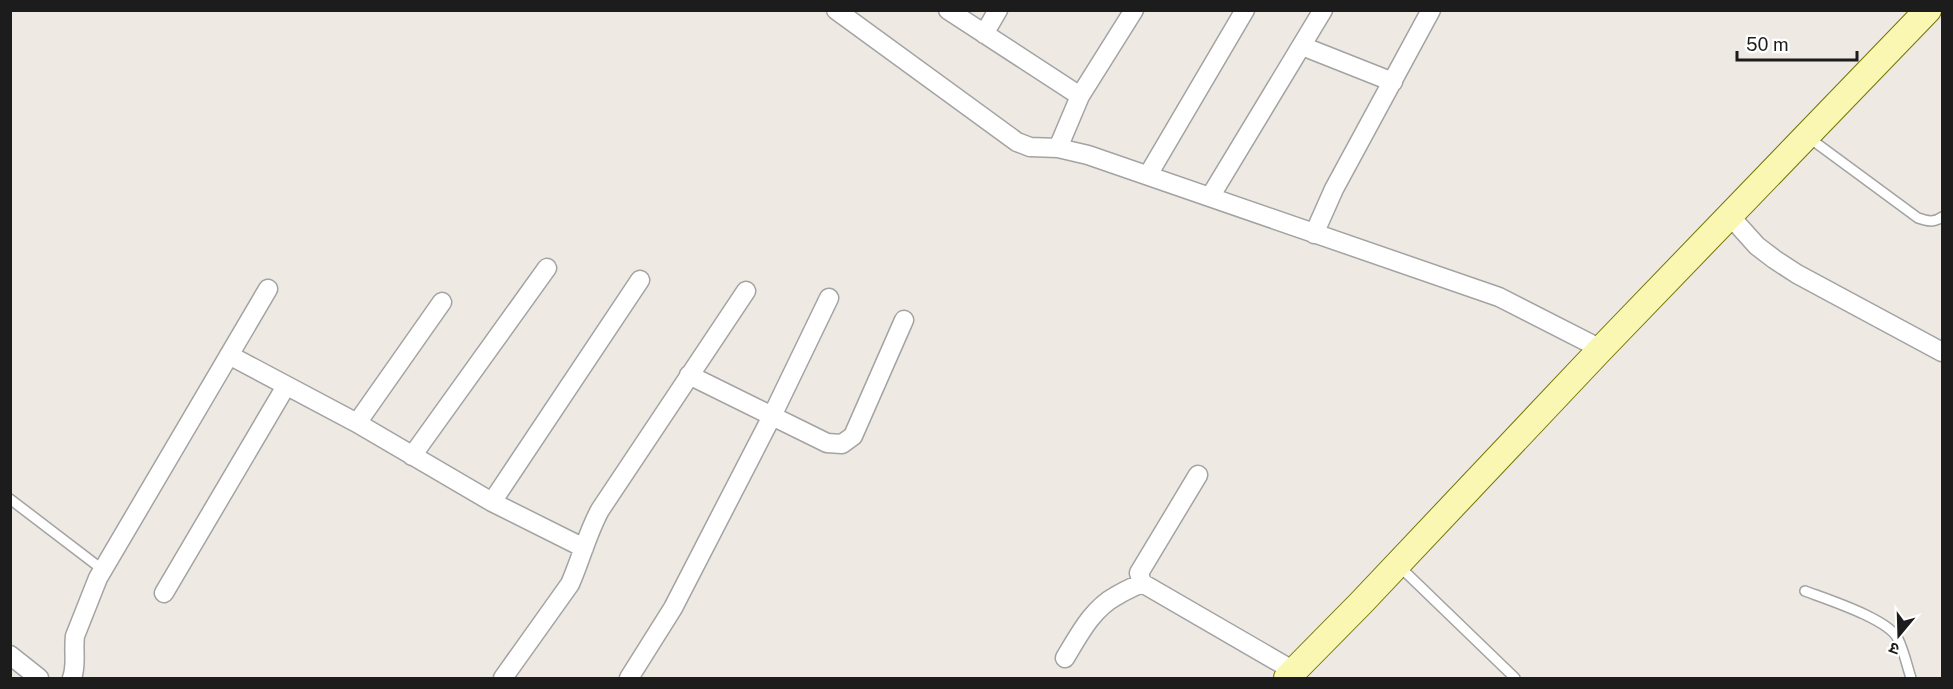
<svg xmlns="http://www.w3.org/2000/svg" width="1953" height="689" viewBox="0 0 1953 689" font-family="'Public Sans','Noto Sans Devanagari',sans-serif">
  <style>
    .lines { fill: none; stroke-linecap: round; stroke-linejoin: round }
    .lane-casing { stroke: #a3a3a3; stroke-width: 12 }
    .street-casing { stroke: #a3a3a3; stroke-width: 21 }
    .secondary-casing { stroke: #737403; stroke-width: 28 }
    .lane { stroke: #fff; stroke-width: 9 }
    .street { stroke: #fff; stroke-width: 18 }
    .secondary { stroke: #faf7b3; stroke-width: 26 }
  </style>
  <rect width="100%" height="100%" fill="#eee9e2"/>
  <g class="lines">
    <defs>
      <path id="lane" d="M1808,137L1918,218C1927,221 1934,223 1942,217
        M10,499L103,570
        M1398,565L1515,678
        M1805,591C1826,599 1889,619 1898,639C1904,651 1907,666 1911,678"/>
      <path id="street" d="M836,10L1017,142L1030,147L1058,148L1088,155L1499,297L1601,349
        M948,10L1080,96
        M984,34L998,10
        M1302,46L1393,82
        M1058,148L1080,96L1134,10
        M1148,175L1245,10
        M1210,197L1323,10
        M1730,216L1757,246L1774,259L1797,274L1942,352
        M1314,234L1334,189L1431,10
        M229,355L357,423L492,502L584,548
        M689,375L827,443L842,444L853,436L904,320
        M357,423L442,302
        M412,456L547,268
        M1198,475L1139,573L1142,583L1294,671
        M492,502L640,280
        M164,593L286,386
        M10,655L39,678
        M1065,658C1079,635 1092,609 1116,596C1124,591 1133,587 1142,583
        M72,678C77,665 73,651 75,636L98,578L268,289
        M503,678L570,584C581,559 587,534 600,510L746,291
        M629,678L673,608L772,416L829,298"/>
      <path id="secondary" d="M1287,678L1361,603L1601,349L1928,10"/>
    </defs>
    <use href="#lane" class="lane-casing"/>
    <use href="#street" class="street-casing"/>
    <use href="#secondary" class="secondary-casing"/>
    <use href="#lane" class="lane"/>
    <use href="#street" class="street"/>
    <use href="#secondary" class="secondary"/>
  </g>
  <rect width="1953" height="689" fill="none" stroke="#1c1c1c" stroke-width="24"/>
  <g transform="translate(1899 635) rotate(199)" stroke="#ffffff" stroke-width="4.5" paint-order="stroke">
  <path d="M0-4.5L10 22L0 15L-10 22Z" fill="#1c1c1c"/>
  <text y="-9" font-size="16" font-weight="bold" text-anchor="middle" fill="#1c1c1c">उ</text>
  </g>
  <path d="M1737 51v9h120v-9" fill="none" stroke="#1c1c1c" stroke-width="3"/>
  <text x="1746" y="51" font-size="18" fill="#1c1c1c" stroke="#ffffff" stroke-width="4.5" paint-order="stroke">50 m</text>
</svg>
